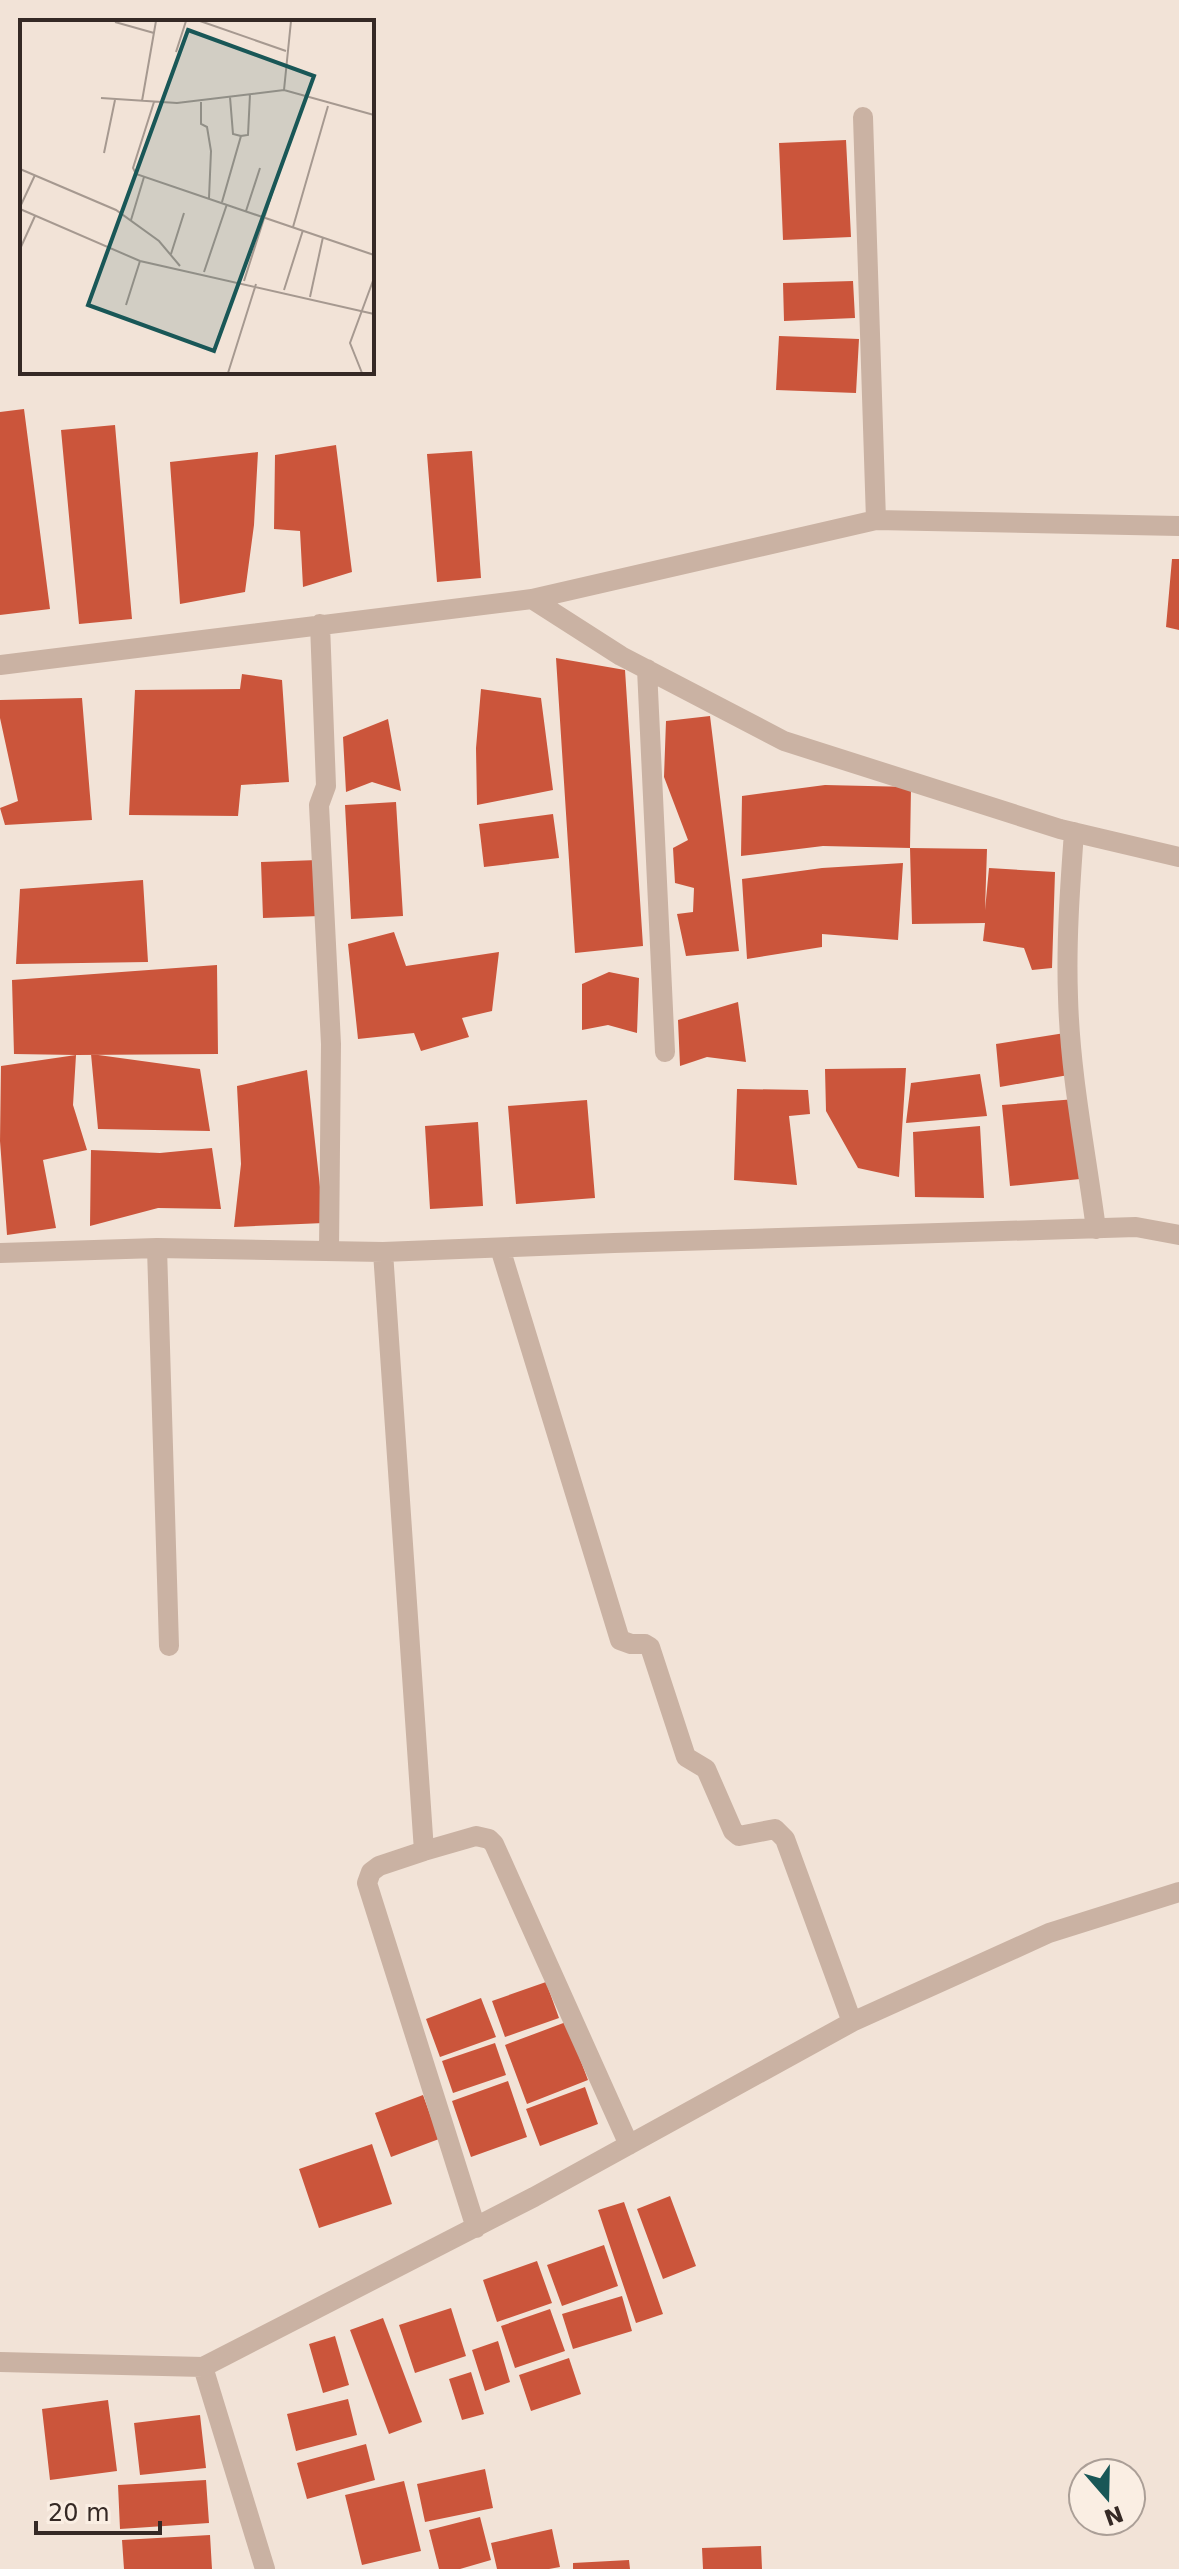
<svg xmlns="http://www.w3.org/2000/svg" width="1179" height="2569" viewBox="0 0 1179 2569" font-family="'DejaVu Sans',sans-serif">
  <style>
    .building { fill: #cb553b }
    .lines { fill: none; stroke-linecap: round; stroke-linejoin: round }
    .street { stroke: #cab2a3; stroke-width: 20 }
    .inset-road { fill: none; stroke: #a69990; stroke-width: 2 }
    .view { fill: #195757; fill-opacity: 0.15; stroke: #195757; stroke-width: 4 }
    .inset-edge { fill: none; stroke: #352925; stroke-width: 4 }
  </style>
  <rect width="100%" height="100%" fill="#f2e3d7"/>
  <path class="building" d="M846,140L851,237L783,240L779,143Z
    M853,281L855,318L784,321L783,283Z
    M779,336L859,339L856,393L776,390Z
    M24,409L50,609L0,615V412Z
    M115,425L132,619L79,624L61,430Z
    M336,445L352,572L303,587L300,531L274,529L275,455Z
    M472,451L481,578L437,582L427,454Z
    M258,452L254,525L245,592L180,604L170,462Z
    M1172,559H1179V630L1166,627Z
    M556,658L625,670L643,946L575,953Z
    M242,674L282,680L289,782L241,785L238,816L129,815L135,690L240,689Z
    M481,689L541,698L553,790L477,805L476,748Z
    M82,698L92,820L5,825L0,808L18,801L0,718V700Z
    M710,716L739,951L686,956L677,914L693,912L694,888L675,883L673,848L688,840L664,777L666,721Z
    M388,719L401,791L372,782L346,792L343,737Z
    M825,785L911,787L910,848L823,846L741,856L742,796Z
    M396,802L403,916L351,919L345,805Z
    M553,814L559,858L484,867L479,824Z
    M910,848L987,849L985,910L989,868L1055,872L1052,968L1032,970L1024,948L983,941L985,923L912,924Z
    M318,860L320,916L263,918L261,862Z
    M903,863L898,940L822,934V947L747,959L742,879L822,868Z
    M143,880L148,962L16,964L20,889Z
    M394,932L406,966L499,952L492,1011L462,1018L469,1037L421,1051L414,1033L358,1039L348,944Z
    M217,965L218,1054L76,1055L73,1105L87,1150L43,1160L56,1228L7,1235L0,1141L1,1066L76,1055L14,1054L12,980Z
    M609,972L639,978L637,1033L608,1025L582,1030V984Z
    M738,1002L746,1062L707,1057L680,1066L678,1020Z
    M1071,1032L1074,1074L1000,1087L996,1044Z
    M91,1054L200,1069L210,1131L98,1129Z
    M906,1068L899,1177L858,1168L826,1111L825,1069Z
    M307,1070L324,1223L234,1227L241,1164L237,1086Z
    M980,1074L987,1116L906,1123L911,1083Z
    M737,1089L808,1090L810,1114L789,1116L797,1185L734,1180Z
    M1076,1099L1090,1178L1010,1186L1002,1105Z
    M587,1100L595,1198L516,1204L508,1106Z
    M478,1122L483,1206L430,1209L425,1126Z
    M980,1126L984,1198L915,1197L913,1132Z
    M212,1148L221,1209L158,1208L90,1226L91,1150L160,1153Z
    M546,1982L559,2018L505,2037L492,2001Z
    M481,1998L496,2037L440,2057L426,2019Z
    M566,2022L588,2080L527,2104L505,2045Z
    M495,2043L506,2075L453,2093L442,2061Z
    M508,2081L527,2137L471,2157L452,2101Z
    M585,2087L598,2124L540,2146L526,2109Z
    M423,2095L439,2139L391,2157L375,2113Z
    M372,2144L392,2204L319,2228L299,2169Z
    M670,2196L696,2266L663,2279L637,2209Z
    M624,2202L663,2314L636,2323L598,2210Z
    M604,2245L618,2286L562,2306L547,2265Z
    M537,2261L552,2303L497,2322L483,2280Z
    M622,2296L632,2331L573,2349L562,2314Z
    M451,2308L466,2356L415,2373L399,2325Z
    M550,2309L565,2351L515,2368L501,2326Z
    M383,2318L422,2422L389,2434L350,2330Z
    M335,2336L349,2385L323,2393L309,2344Z
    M498,2341L510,2382L485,2391L472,2350Z
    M569,2358L581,2394L531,2411L519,2375Z
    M471,2372L484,2414L462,2420L449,2379Z
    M348,2399L357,2435L296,2451L287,2414Z
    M108,2400L117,2471L50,2480L42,2409Z
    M200,2415L206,2468L140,2475L134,2423Z
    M366,2444L375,2480L307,2499L297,2463Z
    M485,2469L493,2508L425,2522L417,2484Z
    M206,2480L209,2523L120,2529L118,2485Z
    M404,2481L421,2551L362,2565L345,2495Z
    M480,2517L491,2560L460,2569H439L429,2530Z
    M552,2529L560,2567L549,2569H497L491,2543Z
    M210,2535L212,2569H124L122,2540Z
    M761,2546L762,2569H703L702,2548Z
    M629,2560L630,2569H573V2563Z"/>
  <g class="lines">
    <path class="street" d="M863,117L876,520
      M532,599L621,656L784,741L1060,829L1179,857
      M320,624L326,786L319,805L331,1044L329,1250
      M0,665L532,599L876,520L1179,526
      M647,669L665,1052
      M1074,832C1070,887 1066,942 1068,997C1070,1075 1086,1152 1096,1229
      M157,1248L169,1646
      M500,1248L620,1640L631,1644H645L650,1647L686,1757L706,1769L733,1831L739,1836L775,1829L785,1839L852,2022
      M383,1252L424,1851L379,1866L371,1872L367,1883L476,2228
      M0,1253L157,1248L383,1252L614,1243L1136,1227L1179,1235
      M424,1851L476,1836L489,1839L494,1844L629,2145
      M0,2362L203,2367L534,2197L852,2022L1049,1933L1179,1892
      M203,2367L265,2569"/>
  </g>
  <g transform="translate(20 20)">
    <rect width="354" height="354" fill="#f2e3d7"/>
    <path class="inset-road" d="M180,1L266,31M95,2L134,13M156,32L166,1M264,70L271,1M210,77L213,114L221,116M81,78L157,83L264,70L354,95M122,81L136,1M134,82L113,148L116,154L354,235M181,82V104L187,107L191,131L189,178M84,133L95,80M0,149L96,190L139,221L160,246M202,182L221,116L228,115L230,74M0,187L15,155M0,189L120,241L354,294M226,191L240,148M111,200L124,157M273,207L308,86M0,229L15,196M151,234L164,193M184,252L207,184M224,261L254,167M264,270L283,210M290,277L303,217M106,285L120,241M208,353L236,264M342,353L330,323L354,258"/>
    <path class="view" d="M168,10L294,56L194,331L68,285Z"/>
    <rect width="354" height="354" class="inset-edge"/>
  </g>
  <g transform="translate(1107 2497) rotate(160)"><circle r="38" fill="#faeee3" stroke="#ab9f97" stroke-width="2"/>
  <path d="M0-6L14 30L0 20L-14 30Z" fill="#195757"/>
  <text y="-12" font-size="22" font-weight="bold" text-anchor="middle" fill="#352925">N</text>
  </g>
  <path d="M36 2521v12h124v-12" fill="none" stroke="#352925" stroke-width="4"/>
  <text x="48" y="2521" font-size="24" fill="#352925" stroke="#faeee3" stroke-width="6" paint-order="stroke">20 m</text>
</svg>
